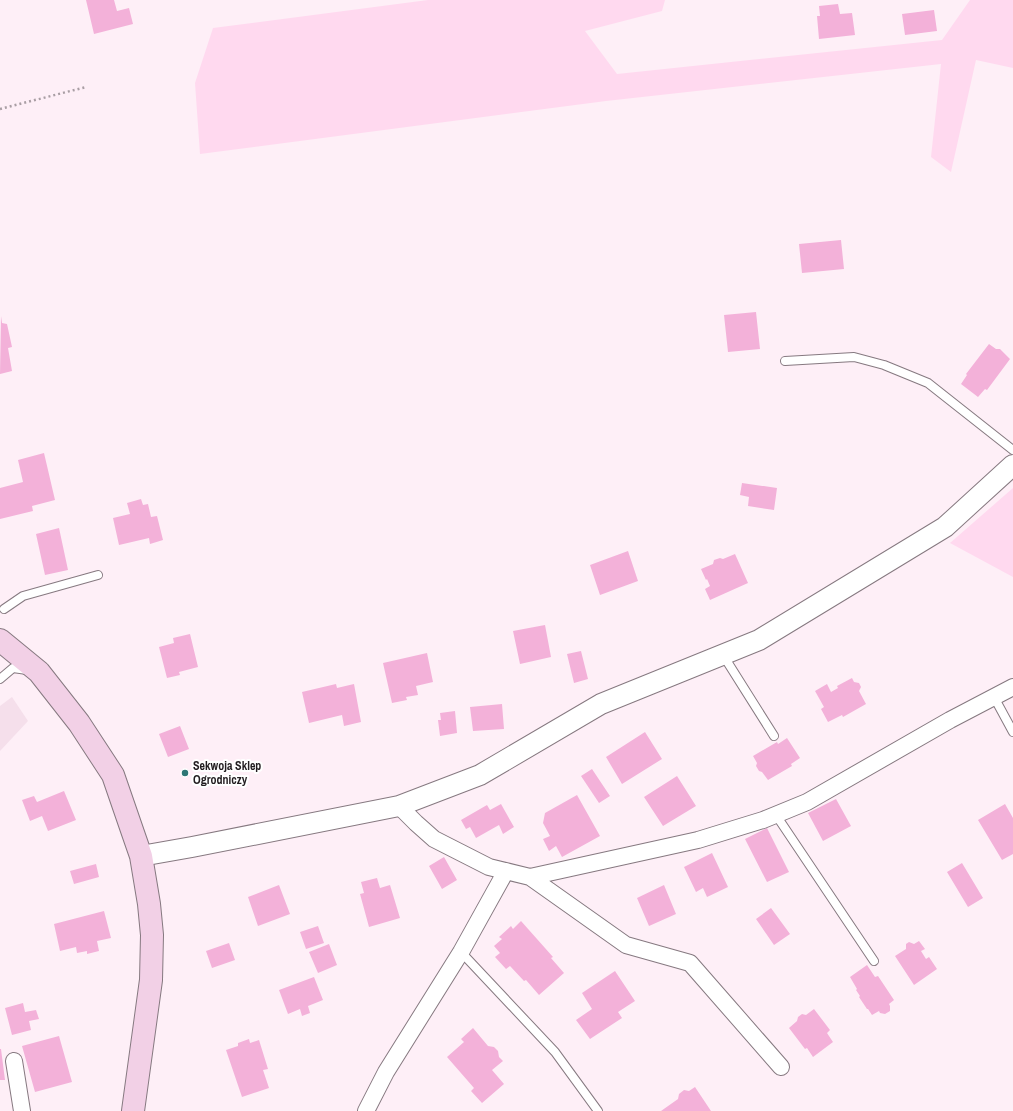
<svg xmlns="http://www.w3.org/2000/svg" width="1013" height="1111" viewBox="0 0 1013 1111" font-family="'Archivo Narrow',sans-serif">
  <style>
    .built { fill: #f5dfeb }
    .green { fill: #ffd9ef }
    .building { fill: #f3b1d9 }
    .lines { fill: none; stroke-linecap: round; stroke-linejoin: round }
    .service-casing { stroke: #867980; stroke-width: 10 }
    .minor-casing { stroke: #867980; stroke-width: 18 }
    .tertiary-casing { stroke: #867980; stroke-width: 22 }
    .secondary-casing { stroke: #867980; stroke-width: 24 }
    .path { stroke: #a99ea4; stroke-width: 2.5; stroke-dasharray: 2 3; stroke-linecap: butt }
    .service { stroke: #fff; stroke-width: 8 }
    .minor { stroke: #fff; stroke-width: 16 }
    .tertiary { stroke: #fff; stroke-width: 20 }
    .secondary { stroke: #f2d0e6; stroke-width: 22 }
    .poi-dot { fill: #2d7775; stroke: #fff; stroke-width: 1.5 }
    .labels { text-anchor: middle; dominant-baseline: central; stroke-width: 4; stroke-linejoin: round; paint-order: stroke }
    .poi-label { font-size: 12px; font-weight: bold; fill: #221d20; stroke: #fff; text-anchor: start }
  </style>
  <rect width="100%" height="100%" fill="#feeff7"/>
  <path class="built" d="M12,697L28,721L0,751V706Z"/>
  <path class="green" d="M428,0H665L662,11L585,31L617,74L942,40L970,0H1013V68L976,60L951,172L931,157L941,64L606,101L200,154L195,83L213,28Z
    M1013,488V577L950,543Z"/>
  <path class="building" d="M86,0H114L117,11L129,8L133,24L94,34Z
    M838,4L840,14L852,13L855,35L819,39L817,16H820L819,6Z
    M934,10L937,31L905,35L902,14Z
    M841,240L844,269L802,273L799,244Z
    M756,312L760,349L728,352L724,315Z
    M1,316L2,323L7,324L12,347L8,348L12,371L0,374Z
    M989,344L996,349H1000L1010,359L987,390L985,389L978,397L961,384L967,375L966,374Z
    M44,453L55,500L32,506L33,511L0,519V488L23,482L18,460Z
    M742,483L777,488L774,510L748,506L749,497L740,495Z
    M141,499L143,505L148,504L151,517L157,516L163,540L150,544L149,538L119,545L113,518L130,514L127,503Z
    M59,528L68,570L45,575L36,534Z
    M628,551L638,581L600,595L590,565Z
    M735,554L748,583L710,600L705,589L710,586L707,579L706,580L701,569L713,564L714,560L720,558L723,559Z
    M545,625L551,657L520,664L513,631Z
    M190,634L198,667L179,672L180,675L167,678L159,647L174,643L173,638Z
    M581,651L588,679L574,683L567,654Z
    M427,653L433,682L416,686L418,695L406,697L407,700L392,703L383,663Z
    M852,678L854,682L859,683L861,687L859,691L866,704L843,717L842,715L828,722L821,709L824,707L815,691L827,684L831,692L838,688L837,686Z
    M336,684L337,688L354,684L361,722L344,726L342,715L309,723L302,692Z
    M502,704L504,729L473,731L470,707Z
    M455,711L457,733L440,736L438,720H441L440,713Z
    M180,726L189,749L168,757L159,734Z
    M645,732L662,759L622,784L606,757Z
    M787,738L800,758L791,764L792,766L768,780L762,772L759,771L756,766L757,763L753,756L777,742L778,744Z
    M592,769L610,796L599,803L581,776Z
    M677,776L696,806L663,826L644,797Z
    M64,791L76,820L48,831L42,816L30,821L22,800L34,796L37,802Z
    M577,795L600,836L562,857L556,846L549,851L543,839L550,836L543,823L545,813Z
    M836,799L851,826L823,841L808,813Z
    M501,804L514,827L503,834L499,825L476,838L470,827L466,829L461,820L487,805L490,810Z
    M1005,804L1013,818V854L1002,860L978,820Z
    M767,828L789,872L767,882L745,839Z
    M712,853L728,887L707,897L703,888L696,892L684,867Z
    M444,857L457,880L442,889L429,866Z
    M962,863L983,898L968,907L947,872Z
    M96,864L99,877L74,884L70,871Z
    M377,878L380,888L390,885L400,918L369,927L360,894L364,893L361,882Z
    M279,885L290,914L258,926L248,897Z
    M664,885L676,914L649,926L637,898Z
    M771,908L790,934L774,945L756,919Z
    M104,911L111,938L97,941L99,951L87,954V951L77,953L76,947L60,951L54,924Z
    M521,921L553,957L551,958L564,973L539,995L526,980L524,981L510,966L506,969L495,957L500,953L494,946L502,939L499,937L511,926L513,929Z
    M318,926L324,943L306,949L300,932Z
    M919,941L925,949L921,951L926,959L929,957L937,969L914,985L895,956L906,949V944L909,942L914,944Z
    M229,943L235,960L212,968L206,951Z
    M329,944L337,965L318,973L309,952Z
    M867,965L875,977L878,976L894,1000L889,1004L890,1006V1011L885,1014L880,1013L879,1011L872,1015L868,1009H867L859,997L860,996L856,990L857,989L850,977Z
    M615,971L635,1001L618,1012L622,1018L590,1039L576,1020L592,1009L582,993Z
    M314,977L323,1000L308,1006L310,1013L302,1016L300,1009L288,1014L279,990Z
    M23,1003L25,1012L36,1010L39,1019L29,1021L31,1030L12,1035L5,1008Z
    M814,1009L830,1030L827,1033L833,1042L813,1057L807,1048L805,1049L789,1028L797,1021L798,1017L802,1014L806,1015Z
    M473,1028L488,1046L494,1047L498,1051L499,1057L503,1061L492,1070L504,1084L482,1103L471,1091L474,1088L447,1057L464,1042L461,1039Z
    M59,1036L72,1082L35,1092L22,1046Z
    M249,1039L250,1043L259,1040L268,1069L263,1070L269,1088L242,1097L226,1050L238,1046V1043Z
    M0,1049H1L5,1080H0Z
    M695,1087L711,1111H661L678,1099L679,1094L684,1090L689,1091Z"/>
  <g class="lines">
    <defs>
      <path id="service" d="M785,361L854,357L884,365L928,383L1013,450
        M4,609L23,596L98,575
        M723,655L774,736
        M0,679L13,668L27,670
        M994,697L1013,732
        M776,815L874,961
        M461,952L555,1052L598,1111"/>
      <path id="minor" d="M399,806L416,823L434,839L489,867L530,877L698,840L763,820L807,802L950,720L1013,687
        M530,877L626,945L690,963L781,1067
        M14,1061L22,1111
        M366,1111L386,1072L461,952L506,871"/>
      <path id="tertiary" d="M141,856L192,847L399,806L480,775L601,704L759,640L945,527L1013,465"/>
      <path id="secondary" d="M0,640L39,672L79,723L113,775L133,833L141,856L149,904L152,935L151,980L133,1111"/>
    </defs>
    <use href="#service" class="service-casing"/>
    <use href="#minor" class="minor-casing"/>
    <use href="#tertiary" class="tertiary-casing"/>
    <use href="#secondary" class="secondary-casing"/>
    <path class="path" d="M0,109L86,87"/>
    <use href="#service" class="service"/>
    <use href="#minor" class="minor"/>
    <use href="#tertiary" class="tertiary"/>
    <use href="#secondary" class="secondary"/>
  </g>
  <circle class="poi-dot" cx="185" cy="773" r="4"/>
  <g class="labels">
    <g class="poi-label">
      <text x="193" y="766">Sekwoja Sklep<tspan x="193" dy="14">Ogrodniczy</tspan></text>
    </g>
  </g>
</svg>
